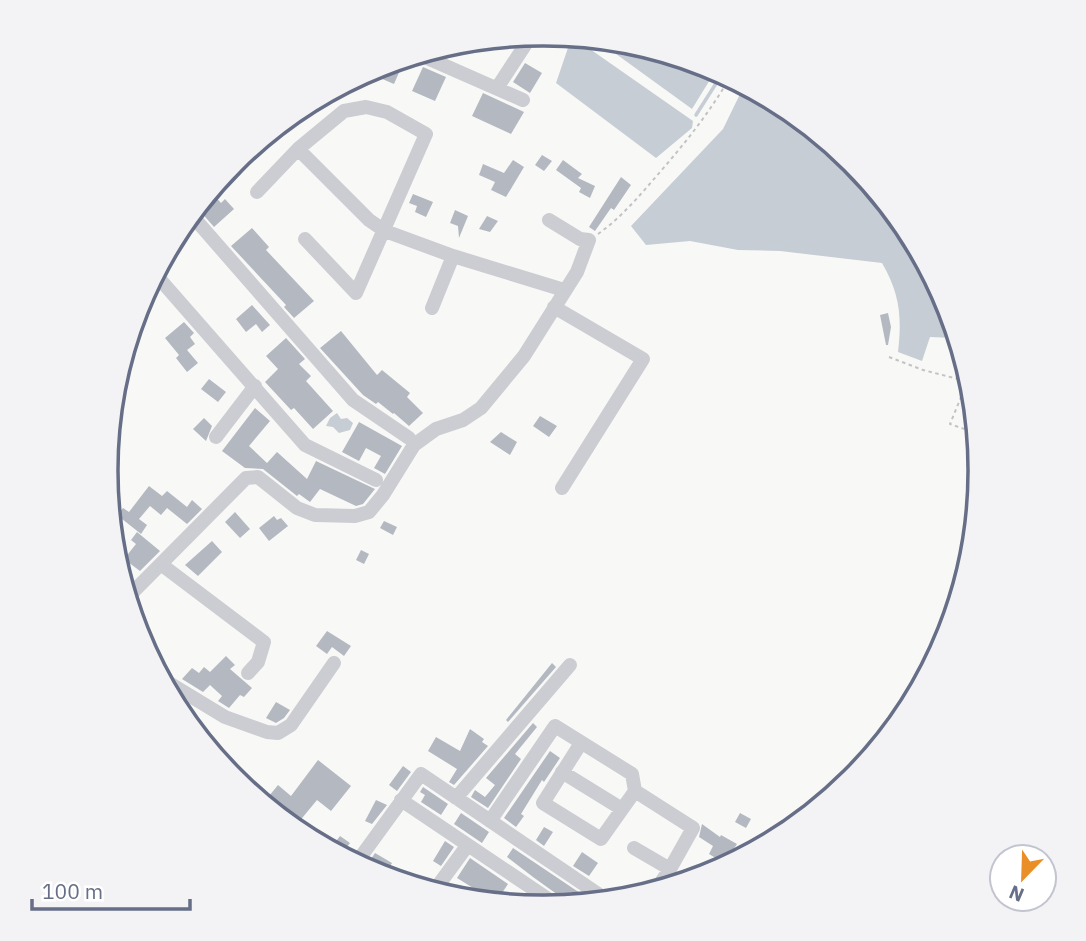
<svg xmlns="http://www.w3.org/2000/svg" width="1086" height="941" viewBox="0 0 1086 941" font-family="'IBM Plex Sans',sans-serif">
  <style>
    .water { fill: #c7cdd4 }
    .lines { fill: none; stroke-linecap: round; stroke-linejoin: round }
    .stream { stroke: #c7cdd4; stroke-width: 3.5 }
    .building { fill: #b4b8c1 }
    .path { stroke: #c3c3c6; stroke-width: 2; stroke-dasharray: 3.5 3.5; stroke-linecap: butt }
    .minor { stroke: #cccdd2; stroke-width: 14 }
    .rim { fill: none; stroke: #676f88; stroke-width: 3.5 }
  </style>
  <rect width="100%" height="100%" fill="#f8f9f6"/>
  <path class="water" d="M571,39L577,40L693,121L692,128L656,158L556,83Z
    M605,46L711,67L716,70L692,109Z
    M743,88L852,162L947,304L954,338L930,337L922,361L898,352C902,317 900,294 882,263L780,251L738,250L690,241L646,245L631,226L723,129Z
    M337,413L341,419L347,418L353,423L350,430L339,433L333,427L326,426L330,418Z"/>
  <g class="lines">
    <path class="stream" d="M696,115L722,74"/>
  </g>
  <path class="building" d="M404,61L394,84L373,75L376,66Z
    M525,63L542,73L530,93L513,82Z
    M423,67L446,77L435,101L412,91Z
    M483,93L524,112L511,134L472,116Z
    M542,155L552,161L544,171L535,165Z
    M513,160L524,167L506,197L491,190L495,182L479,175L483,164L504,173Z
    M563,160L582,174L578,178L595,186L590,198L579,192L581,188L556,170Z
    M621,177L631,185L614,210L611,208L595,231L589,227Z
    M212,193L221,203L225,199L234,209L214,227L200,211Z
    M413,194L433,202L426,217L415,212L417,206L409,203Z
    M455,210L468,216L459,238L458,226L450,223Z
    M487,216L498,221L490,232L479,229Z
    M252,228L269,247L266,250L314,301L294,318L284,307L286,305L231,246Z
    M252,305L270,325L262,332L256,324L246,332L236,319Z
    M888,313L891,327L888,345H886L880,315Z
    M184,322L194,333L190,337L195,344L187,350L198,363L187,372L176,358L179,355L165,338Z
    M341,331L377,375L382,370L410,393L407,397L423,413L409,426L394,413L393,414L378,402L376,404L363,395L320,348Z
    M286,338L305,359L299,364L311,376L306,381L333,411L313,429L294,408L291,410L265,382L278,369L266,356Z
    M209,379L226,392L218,402L201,389Z
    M255,408L270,421L249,446L267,463L277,452L307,479L316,461L375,489L363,504L356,506L320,489L310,502L299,494L297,496L263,469L245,468L222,451Z
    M540,416L557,426L549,437L533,426Z
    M204,418L212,426L206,441L193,429Z
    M359,422L402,446L385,474L374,468L381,456L366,448L359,461L342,452Z
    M501,432L517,442L510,455L490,442Z
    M149,486L162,496L167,491L187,507L192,500L202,509L187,524L167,508L161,515L150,506L139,519L147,525L141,534L117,515L123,508L129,512Z
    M235,512L250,529L240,538L225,522Z
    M274,516L277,520L281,518L288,526L269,541L259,528Z
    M384,521L397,527L393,535L380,528Z
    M137,532L160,551L140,571L124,559L136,544L131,540Z
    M212,541L222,552L198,576L185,565Z
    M361,550L369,554L364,564L356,560Z
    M327,631L351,646L344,656L332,647L327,654L316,646Z
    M226,656L235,665L230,669L252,688L244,697L240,695L229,708L218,701L222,696L210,685L203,692L182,679L192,668L199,673L204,667L210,672Z
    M552,663L556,667L508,722L506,720Z
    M276,702L290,710L284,718L276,723L266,718Z
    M533,723L537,727L515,754L521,759L488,808L471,797L475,790L485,797L495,785L486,778Z
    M470,729L484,739L482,742L488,746L454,785L449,782L457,769L428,751L436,737L460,751Z
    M550,751L560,758L544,782L542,780L521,814L524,816L516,827L504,818Z
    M318,760L351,786L331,811L317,800L298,823L265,801L278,785L291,796Z
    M403,766L411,772L397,791L389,785Z
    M423,787L448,804L441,815L421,802L425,795L420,792Z
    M376,800L387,805L372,824L365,821Z
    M461,813L489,832L482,843L454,824Z
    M740,813L751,819L746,828L735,822Z
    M702,824L720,837L721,835L737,844L724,863L709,854L713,846L699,837Z
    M544,827L553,832L544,846L536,840Z
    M340,836L350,843L344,851L334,844Z
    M445,841L454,847L441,866L433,861Z
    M513,848L583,895L581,899L570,892L565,900L533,877L507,857Z
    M582,852L598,863L589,876L573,866Z
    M375,853L392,863L384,876L375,874L365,868Z
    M470,858L508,884L498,899L486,896L457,878Z"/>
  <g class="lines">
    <path class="path" d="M598,234C622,217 641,194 660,172C686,142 709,113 729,79
      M889,357L923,370L962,380
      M964,390L950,424L973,432"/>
    <path class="minor" d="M425,57L523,100
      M497,88L531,36
      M298,149L369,220L385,231L453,256L564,290
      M257,192L298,149L344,111L366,107L387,112L426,134L356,293L305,239
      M195,219L353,400L409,438
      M157,276L305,445L376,480
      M554,307L643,359L562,488
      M432,308L453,256
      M216,437L255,386
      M162,565L264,642L258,662L248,673
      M130,595L246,478L258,477L297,508L315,515L355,516L369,512L383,495L414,445L436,429L463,420L481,408L524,356L577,272L589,240L580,239L549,220
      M169,683L225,717L267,732L278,733L291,725L334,663
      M562,772L622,809
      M456,798L570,665
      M401,800L557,905
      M490,821L555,726L632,774L635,791L601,839L543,803L581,743
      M634,848L670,869L693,828L635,791
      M357,862L421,774L601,896
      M660,884L670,869
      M437,887L467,846"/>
  </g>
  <path d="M0 0H1086V941H0ZM542 46H544A424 424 0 0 1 968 470V471A424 424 0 0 1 544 895H542A424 424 0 0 1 118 471V470A424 424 0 0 1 542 46Z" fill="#f3f3f5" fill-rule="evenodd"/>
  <path class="rim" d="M542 46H544A424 424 0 0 1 968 470V471A424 424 0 0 1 544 895H542A424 424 0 0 1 118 471V470A424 424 0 0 1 542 46Z"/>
  <g transform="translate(1023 878) rotate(203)"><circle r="33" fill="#ffffff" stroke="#c2c5cf" stroke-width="2"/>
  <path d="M0-5L12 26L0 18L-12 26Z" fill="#e98f26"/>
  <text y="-10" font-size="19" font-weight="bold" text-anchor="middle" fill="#676f88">N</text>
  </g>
  <path d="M32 899v10h158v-10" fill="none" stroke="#676f88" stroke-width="3.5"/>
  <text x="42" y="899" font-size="21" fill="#676f88" stroke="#ffffff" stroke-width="5" paint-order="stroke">100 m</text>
</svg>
